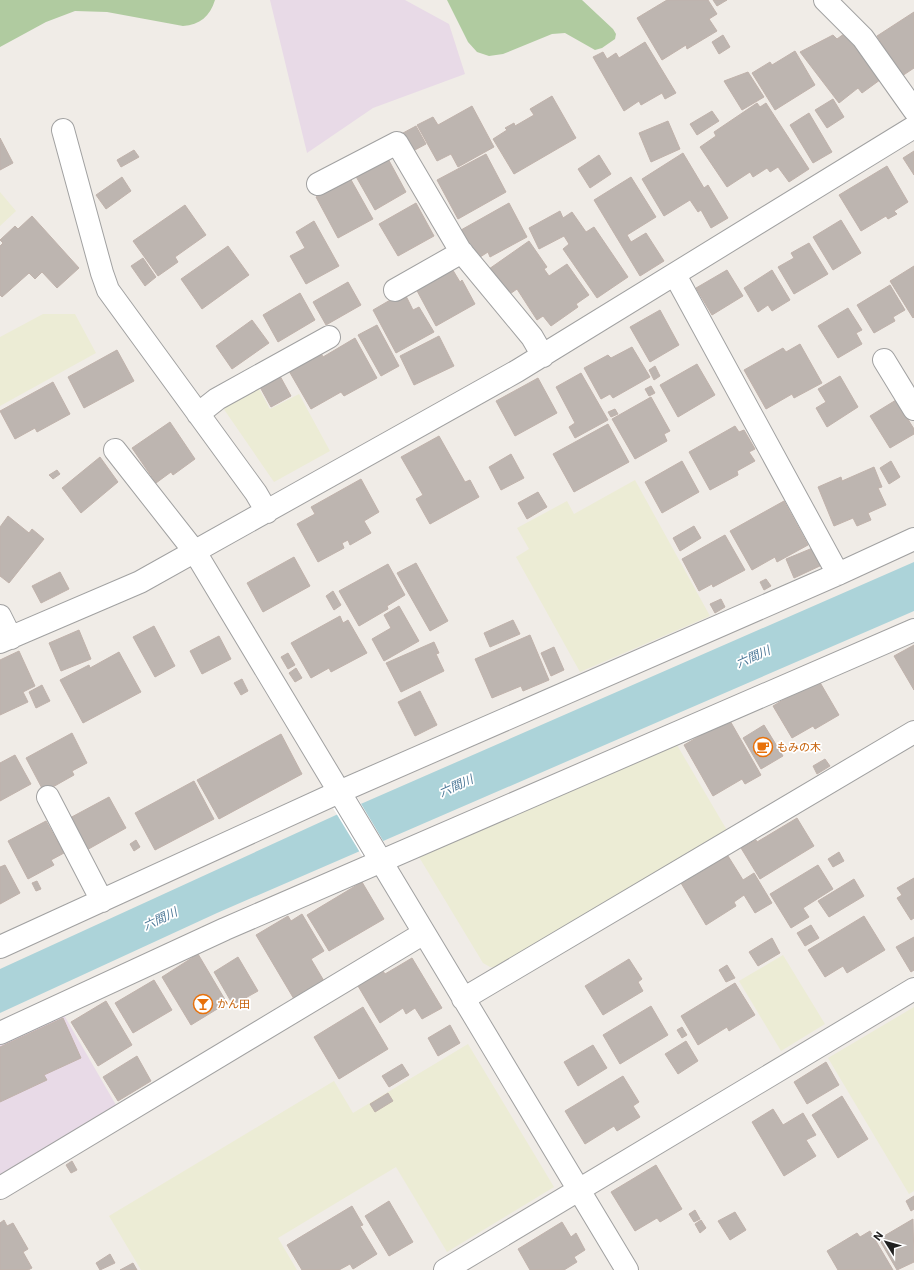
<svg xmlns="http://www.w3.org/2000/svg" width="914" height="1270" viewBox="0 0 914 1270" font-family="Roboto,'Noto Sans JP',sans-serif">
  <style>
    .industrial { fill: #e8dae7 }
    .farmland { fill: #ececd5 }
    .forest { fill: #b0cba0 }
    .water { fill: #acd3d9 }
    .pier { fill: #fff }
    .building { fill: #bdb5b0; stroke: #c0b2ab }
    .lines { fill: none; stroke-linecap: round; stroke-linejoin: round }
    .minor-casing { stroke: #a1a1a1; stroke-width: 24 }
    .minor { stroke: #fff; stroke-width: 22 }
    .labels { text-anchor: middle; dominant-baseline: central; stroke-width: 3.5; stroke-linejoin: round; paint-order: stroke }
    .food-label { font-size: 11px; fill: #c56008; stroke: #fff; text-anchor: start }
    .water-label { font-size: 12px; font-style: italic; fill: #4e7998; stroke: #fff }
  </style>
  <rect width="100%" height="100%" fill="#f0ece7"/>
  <path class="industrial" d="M270,0H405L449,24L465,74L373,108L307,153Z
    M64,1015L116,1105L0,1175V1045Z"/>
  <path class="farmland" d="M0,192L16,211L0,226Z
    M43,314H75L96,353L0,406V337Z
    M257,385L270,409L299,394L330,451L274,482L221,405Z
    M635,480L710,616L580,672L516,557L529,549L517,528L567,501L574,514Z
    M677,745L728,832L499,968L490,967L483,963L419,857Z
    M783,955L825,1024L781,1051L739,981Z
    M914,1007V1191L909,1194L828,1058Z
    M468,1044L554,1187L447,1252L396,1167L278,1238L297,1270H141L109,1216L334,1081L353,1113Z"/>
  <path class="forest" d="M0,0H215C210,16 200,25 183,26L107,12L75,11L46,22L0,47Z
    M447,0H582L613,29L616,34L615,39L602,48L595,50L565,33L552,34L503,54L489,56L477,52L468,42Z"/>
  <path class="water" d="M914,562V611L217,913L0,1013V969L347,810Z"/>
  <path class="pier" d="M357,797L388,849L364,859L333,808Z"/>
  <path class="building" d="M667,0H708L717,14L709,19L717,31L687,49L686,45L662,60L637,18Z
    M713,0H727L717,6Z
    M914,12V68L902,76L877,36Z
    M848,31L884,77L862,93L858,88L839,103L800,52L833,35L837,39Z
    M723,35L730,47L719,54L712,42Z
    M645,42L676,93L665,99L662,93L641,105L639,101L624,111L593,57L603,52L607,59L616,53L619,58Z
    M795,51L815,85L775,110L752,73L770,62L772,65Z
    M748,72L764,97L742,110L724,81Z
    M552,96L576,138L514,174L493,139L507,130L505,128L514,123L515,126L534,115L530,109Z
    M833,99L844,117L827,128L815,110Z
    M757,103L760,107L766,103L809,169L789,182L778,167L770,172L767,168L753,177L750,172L727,187L700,147L716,136L714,132Z
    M472,106L494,147L458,167L451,154L437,161L417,125L433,117L438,125Z
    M712,111L719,121L697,135L690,124Z
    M809,113L832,152L813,163L790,125Z
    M668,121L680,149L651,162L639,133Z
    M416,126L426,144L413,151L403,133Z
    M0,138L13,163L0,170Z
    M134,150L139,157L121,167L117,160Z
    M914,151V175L903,158Z
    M683,153L704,188L708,185L728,218L711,228L701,210L698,212L690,200L664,216L642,179Z
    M486,154L506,192L458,219L437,180Z
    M386,155L406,192L375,210L354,173Z
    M599,155L611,174L590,188L578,169Z
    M887,166L908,202L894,211L897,214L888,219L886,216L861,231L839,195Z
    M122,177L131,191L106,209L96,195Z
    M631,177L656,217L627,235L631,242L646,233L664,261L640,276L594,200Z
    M350,178L373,219L338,238L316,197Z
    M416,203L434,236L398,256L379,224Z
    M509,203L527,237L490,257L488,252L477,259L461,230Z
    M185,205L206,235L175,257L178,262L158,276L133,241Z
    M560,211L563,218L572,212L586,232L594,227L628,277L597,298L563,249L569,244L564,236L539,249L529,228Z
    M32,216L79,268L57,288L42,272L35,279L29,273L2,297L0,295V246L3,243L0,240L15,226L18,229Z
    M841,220L861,253L833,270L813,237Z
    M314,221L339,266L306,284L290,256L305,248L296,232Z
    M529,241L547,267L544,269L549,276L567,264L589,295L576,304L578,307L551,326L543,316L537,320L517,289L507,296L489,269Z
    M809,243L828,274L794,294L778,267L794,258L791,253Z
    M228,246L249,275L202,309L181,279Z
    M143,258L156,277L145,286L131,266Z
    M914,266V317L913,318L890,281Z
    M451,267L460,282L462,280L475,304L436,326L415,287Z
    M727,270L743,296L712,315L696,288Z
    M772,270L790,300L772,311L768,305L758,312L744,288Z
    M348,282L361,305L326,325L313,302Z
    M890,285L905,310L893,317L895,321L874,333L857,305Z
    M404,292L413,310L419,307L434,332L396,353L373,310Z
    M300,293L315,320L278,342L263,315Z
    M848,308L862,330L856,333L862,344L838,358L818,326Z
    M660,310L679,345L650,362L630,327Z
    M252,320L269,343L232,369L216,346Z
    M377,325L399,366L381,376L358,335Z
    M439,336L454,366L414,385L400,356Z
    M355,338L377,378L344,396L341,392L311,409L289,371L321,353L323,357Z
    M800,344L822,383L794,398L792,394L766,409L744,370L783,348L786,352Z
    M632,347L650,377L613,398L610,394L601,399L584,368L608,355L611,358Z
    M117,350L134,381L84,408L68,377Z
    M697,364L715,395L678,417L660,385Z
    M655,366L660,376L654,380L649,370Z
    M581,373L608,420L575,438L569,427L575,423L556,387Z
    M280,376L291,396L271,407L260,387Z
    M840,376L858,407L827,427L816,408L826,402L818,389Z
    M538,378L557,413L515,436L496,401Z
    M53,382L70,414L37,432L35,428L15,439L0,411Z
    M651,386L655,393L649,396L645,389Z
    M651,397L670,431L664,434L667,441L635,459L612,419Z
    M896,400L914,429V434L890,448L870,416Z
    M615,409L618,414L611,417L608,412Z
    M170,422L195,459L173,475L171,472L156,483L132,448Z
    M608,424L629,462L574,492L553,454Z
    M735,426L739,432L744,430L755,449L749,452L755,461L737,471L738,475L710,490L689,452Z
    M439,436L465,482L470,480L479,497L430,524L416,499L423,495L401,457Z
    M511,454L524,478L501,490L489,467Z
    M100,457L118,482L81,513L62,488Z
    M682,461L699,492L662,513L645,482Z
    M891,461L900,477L889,484L880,468Z
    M874,467L882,487L878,488L886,505L868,513L871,520L857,526L853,518L834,526L818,487L841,477L842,481Z
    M57,470L60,474L53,479L49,475Z
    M361,479L379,512L364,521L371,533L350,545L348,540L342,543L344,548L318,562L297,524L315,514L311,507Z
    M538,492L547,507L527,519L518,503Z
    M784,501L808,545L777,562L775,557L752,570L730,531Z
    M8,516L29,533L32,529L44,539L9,583L0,576V527Z
    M694,526L701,538L680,551L673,538Z
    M725,535L745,570L713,587L712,584L699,591L682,559Z
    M815,547L822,565L794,578L786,559Z
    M294,557L310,586L263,612L247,583Z
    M416,563L448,621L430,631L397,573Z
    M388,564L405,595L387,606L388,609L359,626L339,591Z
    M60,572L69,589L41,603L32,586Z
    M766,579L771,586L764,590L760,582Z
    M333,591L341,605L334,610L326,596Z
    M721,599L725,607L715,613L710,604Z
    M399,606L419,641L384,661L372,639L391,628L384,615Z
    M340,616L343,623L348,620L367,653L331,672L329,668L311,678L291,643Z
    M513,620L520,634L490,647L484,633Z
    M154,626L175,666L155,677L133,637Z
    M79,630L91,659L61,671L49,643Z
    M530,635L549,680L523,691L521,686L492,698L475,659Z
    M219,636L231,659L202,674L190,651Z
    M434,642L439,653L436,654L444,671L401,692L386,663Z
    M914,645V690L894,656Z
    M554,647L564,670L551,676L541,653Z
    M19,651L35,686L23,692L28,702L0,715V660Z
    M119,652L141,692L83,723L60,680L89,665L90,668Z
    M288,653L295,665L288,669L281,657Z
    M296,668L302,678L295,682L289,673Z
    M242,679L248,691L241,695L234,683Z
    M818,679L839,715L815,729L813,726L792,738L773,706Z
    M42,685L50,701L36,708L29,692Z
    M420,691L437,725L415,736L398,702Z
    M729,719L761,775L745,784L742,779L713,796L684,745Z
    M764,725L783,756L761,769L743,738Z
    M72,733L87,763L72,771L74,775L44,792L26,758Z
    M281,734L302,774L219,819L197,780Z
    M15,755L31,784L0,801V763Z
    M825,759L830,766L817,774L813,766Z
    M194,781L214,819L155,850L135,813Z
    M109,797L126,828L85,851L68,819Z
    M797,818L814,846L760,879L741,848L756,840L757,842Z
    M46,821L64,853L51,860L54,865L28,879L8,841Z
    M136,840L140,847L134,851L130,844Z
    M839,852L844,861L833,867L828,859Z
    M728,856L743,880L754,873L772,903L755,913L744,895L734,902L736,906L706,925L681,883Z
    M5,865L20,893L0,904V867Z
    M818,865L833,889L803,908L809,917L791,928L770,894Z
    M914,878V918L911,920L897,898L902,895L897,888Z
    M854,879L864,896L829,917L818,901Z
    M37,881L41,889L36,891L32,883Z
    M362,882L384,919L329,951L307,915Z
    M302,914L324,951L311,959L324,981L294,999L256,935L288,916L291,921Z
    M864,916L885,950L847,973L843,966L825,977L808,950Z
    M811,925L819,938L805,946L797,933Z
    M914,937V970L911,972L896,947Z
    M772,938L780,953L758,966L749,952Z
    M198,954L227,1003L191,1025L162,977Z
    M238,957L258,991L233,1005L214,972Z
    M412,958L442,1008L422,1019L415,1008L406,1014L403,1008L380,1023L358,986L383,971L385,974Z
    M629,959L642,979L638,982L643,991L603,1015L585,986Z
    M727,965L735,978L726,982L719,970Z
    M154,980L172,1010L133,1033L115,1003Z
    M735,983L755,1015L729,1031L727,1027L698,1045L681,1016Z
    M106,1001L132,1045L98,1066L71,1022Z
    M651,1006L668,1035L620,1064L603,1035Z
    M363,1007L388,1049L339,1079L314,1037Z
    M63,1018L81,1058L44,1075L47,1080L0,1102V1047Z
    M450,1025L460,1043L438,1056L428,1038Z
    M682,1027L687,1035L682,1038L677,1030Z
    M686,1041L698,1061L678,1074L665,1054Z
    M593,1045L607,1068L578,1086L564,1062Z
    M137,1056L151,1081L118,1101L103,1077Z
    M826,1062L839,1085L807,1104L794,1082Z
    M402,1064L409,1075L389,1087L382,1076Z
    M623,1076L639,1102L633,1106L640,1117L617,1131L614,1126L585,1144L565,1111Z
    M388,1093L393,1101L375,1112L370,1104Z
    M842,1096L868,1139L838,1158L812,1115Z
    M773,1109L783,1125L803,1113L816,1135L806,1140L816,1156L784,1176L752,1122Z
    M72,1161L77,1170L71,1173L66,1165Z
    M656,1165L682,1209L660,1222L657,1218L635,1231L611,1192Z
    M914,1196V1209L911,1211L906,1201Z
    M389,1201L413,1242L389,1256L365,1216Z
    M352,1206L363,1225L360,1226L377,1254L353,1269L350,1264L339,1270H302L287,1245Z
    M695,1210L700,1219L694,1222L689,1214Z
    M735,1212L746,1230L730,1240L718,1221Z
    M913,1219L914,1262L897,1270L879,1239Z
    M4,1220L7,1226L13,1223L28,1249L23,1252L32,1268L28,1270H0V1223Z
    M701,1220L706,1228L700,1233L695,1224Z
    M562,1222L571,1237L576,1233L585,1250L574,1257L577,1262L564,1270H530L518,1249Z
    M870,1231L893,1270H838L827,1251L857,1233L860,1237Z
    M110,1254L115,1263L100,1270L96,1263Z
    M133,1263L137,1270H120Z"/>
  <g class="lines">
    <defs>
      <path id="minor" d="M825,0L863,38L914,110
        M63,130L102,273L108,290L256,493L267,512
        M318,184L397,143L460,250L532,337L543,356
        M675,275L838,574
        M395,290L462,252
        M884,360L914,409
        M198,414L217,399L329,337
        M115,450L195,552L627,1270
        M0,616L11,638
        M0,642L140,582L517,371L914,127
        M48,797L102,901
        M0,947L339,792L838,574L914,539
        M463,999L914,732
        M0,1033L225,929L914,630
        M0,1188L424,933
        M445,1270L914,989"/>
    </defs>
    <use href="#minor" class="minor-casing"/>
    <use href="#minor" class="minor"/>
  </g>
  <defs>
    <symbol id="cafe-ring" viewBox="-11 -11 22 22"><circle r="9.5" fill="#fff" stroke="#e8710a" stroke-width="1.5"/><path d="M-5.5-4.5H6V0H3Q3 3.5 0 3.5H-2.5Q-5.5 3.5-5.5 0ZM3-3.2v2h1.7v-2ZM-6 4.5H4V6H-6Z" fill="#e8710a"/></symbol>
    <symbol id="bar-ring" viewBox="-11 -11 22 22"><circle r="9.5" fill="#fff" stroke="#e8710a" stroke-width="1.5"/><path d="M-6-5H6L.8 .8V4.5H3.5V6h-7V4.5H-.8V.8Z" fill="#e8710a"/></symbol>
  </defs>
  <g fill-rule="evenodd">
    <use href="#cafe-ring" x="752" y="736" width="22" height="22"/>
    <use href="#bar-ring" x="192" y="993" width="22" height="22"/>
  </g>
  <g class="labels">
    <g class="food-label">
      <text x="777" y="747">もみの木</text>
      <text x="217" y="1004">かん田</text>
    </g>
    <g class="water-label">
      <text transform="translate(753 657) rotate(-24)">六間川</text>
      <text transform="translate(456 786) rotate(-24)">六間川</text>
      <text transform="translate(160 919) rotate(-25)">六間川</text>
    </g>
  </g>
  <g transform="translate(886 1242) rotate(307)" stroke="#ffffff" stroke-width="3" paint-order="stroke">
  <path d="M0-3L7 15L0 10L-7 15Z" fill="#202020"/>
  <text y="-6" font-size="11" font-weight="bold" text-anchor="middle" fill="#202020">N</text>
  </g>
</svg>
